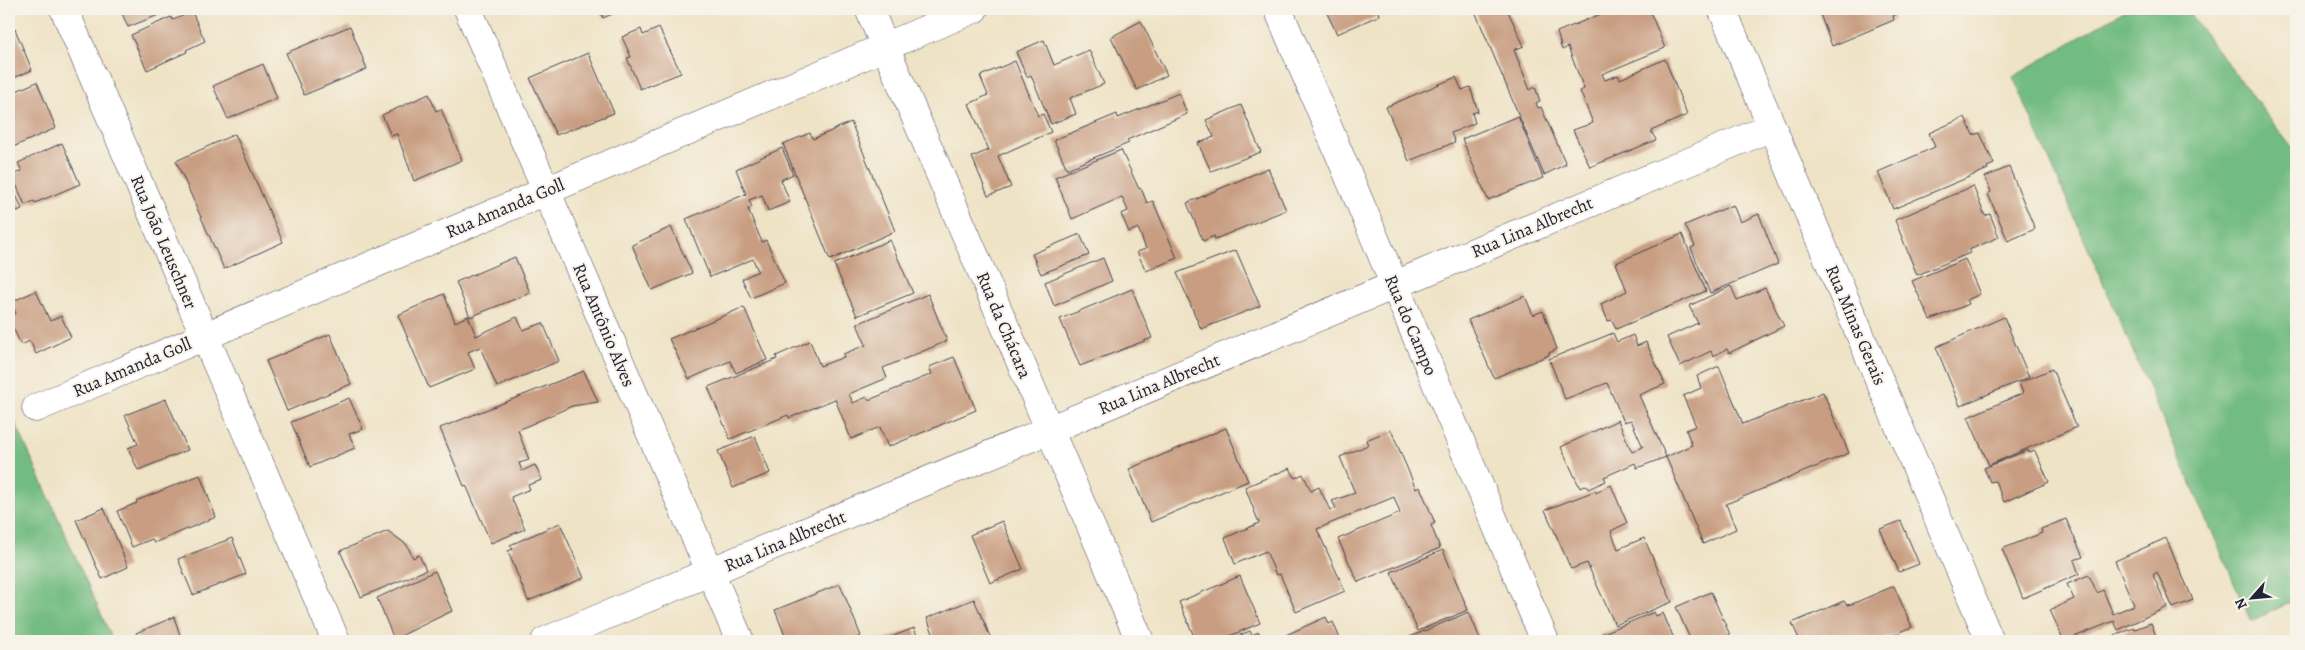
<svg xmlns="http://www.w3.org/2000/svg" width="2305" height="650" viewBox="0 0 2305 650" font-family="Alegreya,serif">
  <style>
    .forest { fill: #72bb81; stroke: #4a6e5e }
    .building { fill: #c89d81 }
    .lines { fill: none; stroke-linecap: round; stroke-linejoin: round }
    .minor-casing { stroke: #413f50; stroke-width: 29 }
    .major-casing { stroke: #413f50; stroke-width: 29 }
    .minor { stroke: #fff; stroke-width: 28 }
    .major { stroke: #fff; stroke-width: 28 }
    .labels { text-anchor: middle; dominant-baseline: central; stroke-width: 4; stroke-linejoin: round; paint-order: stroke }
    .street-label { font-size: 18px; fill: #22223b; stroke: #f7f3e8 }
  </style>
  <rect width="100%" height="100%" fill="#f7f3e8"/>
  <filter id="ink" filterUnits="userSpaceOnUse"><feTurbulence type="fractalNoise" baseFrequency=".02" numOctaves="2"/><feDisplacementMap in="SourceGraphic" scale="10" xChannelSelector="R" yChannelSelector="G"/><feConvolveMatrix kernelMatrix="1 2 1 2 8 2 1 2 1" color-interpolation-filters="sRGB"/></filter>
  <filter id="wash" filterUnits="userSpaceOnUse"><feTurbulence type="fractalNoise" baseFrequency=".0096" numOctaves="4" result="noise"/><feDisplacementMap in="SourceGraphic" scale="20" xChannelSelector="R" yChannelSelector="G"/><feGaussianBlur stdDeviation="1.12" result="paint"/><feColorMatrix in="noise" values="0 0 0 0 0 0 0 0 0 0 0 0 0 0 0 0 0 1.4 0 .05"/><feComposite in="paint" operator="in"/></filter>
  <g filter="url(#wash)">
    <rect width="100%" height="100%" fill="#efe3c6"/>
    <path class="forest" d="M2127,9H2186L2296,153V600L2251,621L2013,77Z
      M9,408L113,641H9Z"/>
    <g id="blocks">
      <path class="building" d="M120,9H174L128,27Z
        M599,9H624L603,18Z
        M1325,9H1378L1380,15L1337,34Z
        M1474,9H1507L1524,46L1514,50L1530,90L1535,87L1540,101L1536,103L1538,108L1541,107L1566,164L1544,175Z
        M1613,9H1649L1665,48L1602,74L1605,80L1618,75L1620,79L1665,59L1687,115L1651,131L1656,140L1590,167L1573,130L1593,123L1580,91L1584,89L1568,47L1562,50L1557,32Z
        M1818,9H1903L1904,11L1893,16L1894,20L1832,46Z
        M192,12L205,41L186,50L187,52L147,70L131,35L171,17L173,20Z
        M1141,21L1167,75L1137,90L1111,37Z
        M350,26L367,69L304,95L286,53Z
        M659,28L681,73L640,89L627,58L631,57L622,37L641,29L643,35Z
        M15,29L32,70L9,80V30Z
        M1044,40L1054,65L1089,50L1104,84L1070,98L1076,114L1051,124L1031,75L1027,77L1016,52Z
        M588,53L614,113L556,135L530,78Z
        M1015,61L1038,116L1043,114L1051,132L998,156L1011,187L988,196L972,157L989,150L969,104L988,95L980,76Z
        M263,64L277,98L228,119L213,86Z
        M1456,77L1462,90L1470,87L1478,111L1472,113L1475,123L1451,133L1455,142L1409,161L1386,107Z
        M37,82L56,128L13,147L9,138V94Z
        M1179,93L1187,114L1127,140L1129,143L1067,169L1054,140L1117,114L1118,118Z
        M429,94L436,111L441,109L462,160L414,181L397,134L391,136L382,115Z
        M1241,105L1261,152L1211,171L1198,143L1214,137L1206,120Z
        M1518,116L1543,178L1488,200L1462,139Z
        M1965,117L1973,135L1980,133L1994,164L1987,167L1988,169L1893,209L1878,172L1935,147L1929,133Z
        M851,122L895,231L830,260L783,144L810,133L813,139Z
        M235,134L283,242L224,269L176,161Z
        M62,143L80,184L35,203L34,201L25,205L12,175L22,171L18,163Z
        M782,148L793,174L781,180L790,202L768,211L762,195L749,200L752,207L748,209L762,242L766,240L785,283L751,298L742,279L758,271L753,259L710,277L686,219L746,194L736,169Z
        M1121,150L1139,189L1141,188L1147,203L1153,201L1177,258L1146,271L1137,252L1146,249L1138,228L1129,232L1121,214L1128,211L1122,197L1072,219L1055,177Z
        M2009,167L2035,229L2008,241L1988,194L1991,192L1985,177Z
        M1268,168L1286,210L1215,239L1214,236L1203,241L1187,203Z
        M9,179L22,209L9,214Z
        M1973,186L1985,216L1990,214L1999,237L1969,250L1970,253L1917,275L1895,220Z
        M1733,205L1740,222L1759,214L1778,264L1710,293L1691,248L1695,246L1685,225Z
        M671,227L692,273L652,290L632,245Z
        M1080,234L1089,255L1041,274L1032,254Z
        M1682,234L1706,291L1616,329L1612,320L1608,321L1601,304L1627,291L1616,263Z
        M890,240L913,293L857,316L834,264Z
        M1236,250L1260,306L1201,329L1177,273Z
        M515,257L530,293L470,317L456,282Z
        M1103,258L1112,281L1054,306L1045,282Z
        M1965,259L1980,294L1967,300L1969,304L1930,320L1912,281Z
        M1731,286L1737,300L1765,288L1784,326L1729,353L1727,349L1713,356L1711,351L1680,366L1667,337L1698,323L1689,306Z
        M1132,289L1152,338L1080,366L1060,319Z
        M36,291L50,321L61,316L71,337L36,354L30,341L21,345L9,319L16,313L11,302Z
        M444,294L455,322L468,316L476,336L517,317L523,330L543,323L559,361L497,387L480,347L468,352L475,369L429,388L398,315Z
        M928,294L947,341L883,368L887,378L849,394L853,403L867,397L869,400L932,374L929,367L954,357L976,410L888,447L880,427L851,439L835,399L789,418L788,415L730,439L708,387L777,359L776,356L810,341L820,366L844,357L843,354L866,345L857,324Z
        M1525,296L1533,315L1543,311L1557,349L1549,353V355L1494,378L1468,320Z
        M744,307L767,360L736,373L730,361L689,379L669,339Z
        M2004,317L2029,377L1960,406L1936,347Z
        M1613,333L1617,342L1633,335L1637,346L1646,342L1665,384L1639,395L1666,457L1637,468L1635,463L1604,477L1606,481L1588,489L1586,485L1580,488L1561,447L1618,420L1632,452L1643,447L1631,420L1624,422L1607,383L1565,399L1549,359Z
        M330,334L351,384L287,411L266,361Z
        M1719,366L1743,424L1823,392L1849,453L1726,504L1736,529L1703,544L1666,457L1692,445L1686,430L1696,426L1683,396L1701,388L1697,376Z
        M2052,369L2077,427L1989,465L1968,417L2023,393L2019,383Z
        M584,371L598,402L572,406L518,430L529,460L519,463L522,471L535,465L542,480L528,485L530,489L511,497L525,529L491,543L466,485L464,486L440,428Z
        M349,398L363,429L349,434L355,448L310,467L291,422Z
        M166,399L188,450L138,470L128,448L138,444L125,415Z
        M1226,428L1248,481L1151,522L1129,469Z
        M1391,430L1416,489L1420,487L1435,523L1431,525L1440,548L1358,582L1338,539L1400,513L1394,497L1317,529L1345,591L1296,612L1280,574L1276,575L1266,551L1235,564L1225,538L1259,523L1245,487L1290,468L1295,478L1303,474L1311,491L1319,487L1330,510L1336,508L1332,501L1355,493L1340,457L1368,445L1366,440Z
        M755,436L770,473L733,488L718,451Z
        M2028,450L2029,453L2035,451L2049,482L2004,502L1995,481L1990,482L1984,468Z
        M200,475L216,517L154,543L152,539L132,547L117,511L137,503L136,501Z
        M1611,485L1627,523L1611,531L1618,549L1644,538L1672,602L1615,625L1587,563L1571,569L1545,510L1595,491L1596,493Z
        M104,508L128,567L102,579L76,520Z
        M2066,519L2083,557L2074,560L2079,574L2023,598L2002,549L2042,533L2041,529Z
        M1002,521L1023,569L990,583L970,535Z
        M1901,521L1919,564L1899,572L1880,529Z
        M560,523L584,578L528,601L508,551L513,549L510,545Z
        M388,531L407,545L413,558L419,555L426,570L361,597L340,551Z
        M232,538L246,574L193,595L178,559Z
        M2166,538L2193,600L2173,608L2157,572L2153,575L2167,607L2118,630L2114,621L2064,641L2050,610L2074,599L2067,584L2089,575L2097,593L2103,590L2113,614L2134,605L2115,561Z
        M1443,550L1468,610L1418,631L1391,572Z
        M435,571L452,611L394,639L377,598Z
        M1240,576L1260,623L1218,641H1196L1179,602Z
        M840,584L861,636L849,641H787L775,610Z
        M1894,586L1912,627L1880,641H1800L1792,623L1844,601L1847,605L1852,604Z
        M1711,592L1730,635L1715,641H1691L1676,607Z
        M974,599L992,641H936L927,618Z
        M1469,612L1481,641H1412L1410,637Z
        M1654,612L1656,616L1663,613L1675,641H1601L1599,635Z
        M174,617L182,641H139L136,633Z
        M1326,617L1329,624L1333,622L1341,641H1289L1286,635Z
        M2151,623L2158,641H2102L2134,628L2135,629Z
        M914,628L919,641H881Z
        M1250,631L1252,635L1259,632L1263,641H1226Z"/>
    </g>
  </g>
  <g filter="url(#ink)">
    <use href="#blocks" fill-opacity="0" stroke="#413f50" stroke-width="1"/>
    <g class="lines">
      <defs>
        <path id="minor" d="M64,9L336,641
          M468,9L740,641
          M869,9L1140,641
          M1278,9L1545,641
          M36,408L974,9
          M545,641L1772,127"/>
        <path id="major" d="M1722,9L1990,641"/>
      </defs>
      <use href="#minor" class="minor-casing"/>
      <use href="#major" class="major-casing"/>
      <use href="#minor" class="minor"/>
      <use href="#major" class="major"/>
    </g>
  </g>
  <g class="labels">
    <g class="street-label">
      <text transform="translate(505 208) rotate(-23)">Rua Amanda Goll</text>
      <text transform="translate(1532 227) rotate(-23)">Rua Lina Albrecht</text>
      <text transform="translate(164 242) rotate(67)">Rua João Leuschner</text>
      <text transform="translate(604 325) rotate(67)">Rua Antônio Alves</text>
      <text transform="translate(1004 325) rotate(67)">Rua da Chácara</text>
      <text transform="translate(1411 325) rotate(67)">Rua do Campo</text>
      <text transform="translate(1856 325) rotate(67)">Rua Minas Gerais</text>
      <text transform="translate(132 367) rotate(-23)">Rua Amanda Goll</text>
      <text transform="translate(1159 384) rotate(-23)">Rua Lina Albrecht</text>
      <text transform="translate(785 541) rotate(-23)">Rua Lina Albrecht</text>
    </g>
  </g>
  <rect width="2305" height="650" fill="none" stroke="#f7f3e8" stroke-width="30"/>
  <g transform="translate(2252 598) rotate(243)" stroke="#f7f3e8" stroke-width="4" paint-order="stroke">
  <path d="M0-4L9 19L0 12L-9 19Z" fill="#22223b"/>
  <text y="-8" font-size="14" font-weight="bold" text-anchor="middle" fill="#22223b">N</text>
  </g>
</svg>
